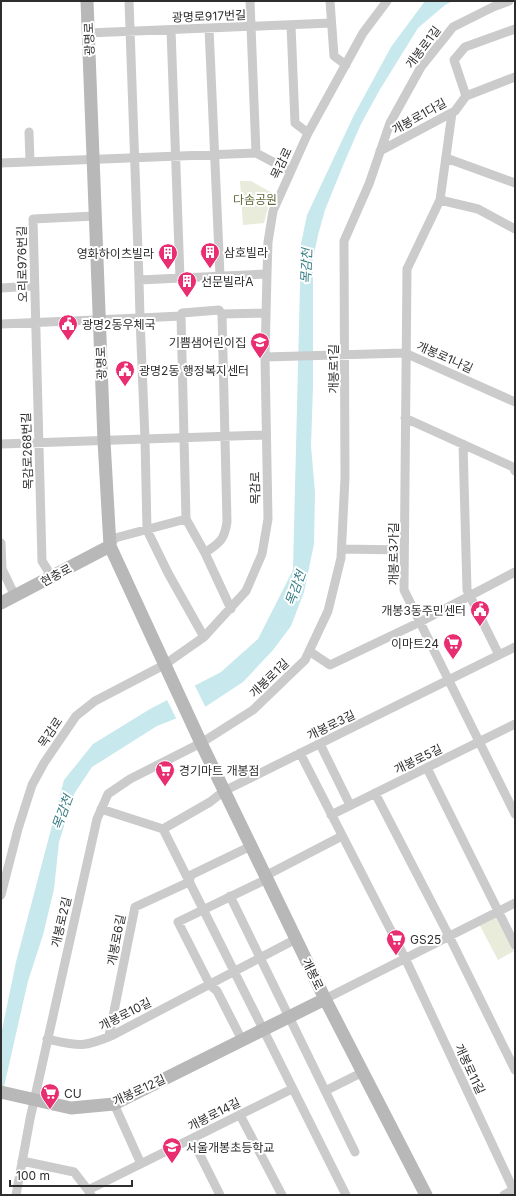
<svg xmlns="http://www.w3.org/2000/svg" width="516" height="1196" viewBox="0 0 516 1196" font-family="Inter,'Noto Sans KR',sans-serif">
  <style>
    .green { fill: #e9ecdb }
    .water { fill: #c7e8ec }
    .pier { fill: #fff }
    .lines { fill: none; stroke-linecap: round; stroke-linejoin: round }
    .street { stroke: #cbcbcb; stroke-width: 9 }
    .secondary { stroke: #b8b8b8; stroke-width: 13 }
    .labels { text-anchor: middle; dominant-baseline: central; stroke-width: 4; stroke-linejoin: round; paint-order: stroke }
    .street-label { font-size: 12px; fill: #2e2e2e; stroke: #fff }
    .park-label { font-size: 12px; fill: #5f6a3a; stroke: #fff }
    .poi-label { font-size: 12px; fill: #2e2e2e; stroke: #fff; text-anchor: start }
    .water-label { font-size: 13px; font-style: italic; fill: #367d84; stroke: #fff }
  </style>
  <rect width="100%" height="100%" fill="#fff"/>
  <path class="green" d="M240,181H251L274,194L268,208L264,223L243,225Z
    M497,915L514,951L498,960L478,922Z"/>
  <path class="water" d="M425,1H453L445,5L418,28L379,91L361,124L344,163L325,210L318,235L313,259V386L311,446L315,492L314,544L304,592L291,626L273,650L243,682L205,707L157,726L92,767L74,794L59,842L54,889L43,935L28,981L1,1100V1035L16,962L64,780L93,744L150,709L221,672L258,639L293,570L301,244L307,215L354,115L391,47Z"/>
  <path class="pier" d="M194,684L206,708L177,720L166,698Z"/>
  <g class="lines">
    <path class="street" d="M129,1L139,280L267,274
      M250,1L256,153
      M330,1L334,56L346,65
      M291,25L295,123L308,133
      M209,28L220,276
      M171,30L180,278
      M88,33L331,23
      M466,96L454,60L465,47L515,29
      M29,132L30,162
      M380,151L455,111L466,96L515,77
      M446,158L515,183
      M1,163L256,153L290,171
      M440,200L452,113
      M515,229L478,209L440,200L407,269L404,590L515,814
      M1,288L34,286
      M181,316L186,519L205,553L231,609
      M1,324L140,318L139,280
      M265,357L405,353L515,402
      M405,418L513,467L515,471
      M266,435L145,439L140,318L181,316L182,313L219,310L222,314L266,313
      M1,444L145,439L147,530L168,573L204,637
      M463,444L467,590L499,655
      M1,543L2,569L15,596
      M110,546L115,538L186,519
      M342,549L404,550
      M205,553C220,542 224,541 227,522L222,314
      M52,577L42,561L33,219L95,216
      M309,651L330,665L420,622L515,572
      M320,744L350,805
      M300,753L405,958L515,1193
      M427,768L515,945
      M375,793L449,936L515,1070
      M101,809L163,829L210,802L224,791L515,647
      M331,815L515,724
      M163,829L346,1195
      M265,876L342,836
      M189,882L191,875L251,846
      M1,895L18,829L32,785L44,763L76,716L95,701L164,665L204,637L246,591L262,554L268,519L265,357L267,274L268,242L273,211L308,133L363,33L387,1
      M230,896L355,1152
      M325,999L515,903
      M109,1036L135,907L189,882
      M47,1039C79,1046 83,1048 113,1035L296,939
      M242,1040L217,991L210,985L178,922L267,879
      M325,1091L363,1072
      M114,1104L141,1164
      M240,1115L282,1195
      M192,1139L220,1195
      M22,1161L74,1172L88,1190
      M16,1195L30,1119L97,819L108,794L130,779L201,743L253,710L305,660L328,611L341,558L345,478L344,241L369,184L390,123L421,67L453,27L493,7L509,1
      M91,1195L88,1190L292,1089
      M504,1195L515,1189"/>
    <path class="secondary" d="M87,1L104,441L110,546L201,743L267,879L325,999L426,1195
      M1,603L110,546
      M1,1092L71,1108L114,1104L325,999"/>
  </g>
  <defs>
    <symbol id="building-pin" viewBox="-11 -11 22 30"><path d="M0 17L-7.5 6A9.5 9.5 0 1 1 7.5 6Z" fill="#e82d71" stroke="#fff"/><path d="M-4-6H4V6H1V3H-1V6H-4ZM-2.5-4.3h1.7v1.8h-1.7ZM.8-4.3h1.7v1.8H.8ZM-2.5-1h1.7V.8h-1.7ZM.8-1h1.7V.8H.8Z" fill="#fff"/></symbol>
    <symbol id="civic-pin" viewBox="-11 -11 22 30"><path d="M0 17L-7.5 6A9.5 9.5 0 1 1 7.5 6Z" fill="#e82d71" stroke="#fff"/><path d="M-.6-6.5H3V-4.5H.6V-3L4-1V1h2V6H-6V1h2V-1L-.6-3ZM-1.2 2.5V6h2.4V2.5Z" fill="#fff"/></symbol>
    <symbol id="school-pin" viewBox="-11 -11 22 30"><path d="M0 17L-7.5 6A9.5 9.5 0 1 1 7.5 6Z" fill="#e82d71" stroke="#fff"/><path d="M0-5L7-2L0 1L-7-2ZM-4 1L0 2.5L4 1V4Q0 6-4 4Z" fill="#fff"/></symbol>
    <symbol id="supermarket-pin" viewBox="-11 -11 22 30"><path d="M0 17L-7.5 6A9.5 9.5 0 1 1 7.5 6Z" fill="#e82d71" stroke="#fff"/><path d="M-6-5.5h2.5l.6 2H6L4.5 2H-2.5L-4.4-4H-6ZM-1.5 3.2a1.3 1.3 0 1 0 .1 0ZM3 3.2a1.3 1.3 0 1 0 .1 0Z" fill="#fff"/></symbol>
  </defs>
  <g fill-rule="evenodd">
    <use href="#building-pin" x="199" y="241" width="22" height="30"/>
    <use href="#building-pin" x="157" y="242" width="22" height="30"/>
    <use href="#building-pin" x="176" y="270" width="22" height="30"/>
    <use href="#civic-pin" x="57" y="313" width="22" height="30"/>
    <use href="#school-pin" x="249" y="331" width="22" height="30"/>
    <use href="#civic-pin" x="114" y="359" width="22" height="30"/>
    <use href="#civic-pin" x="469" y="599" width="22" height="30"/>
    <use href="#supermarket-pin" x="442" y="632" width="22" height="30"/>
    <use href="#supermarket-pin" x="154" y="759" width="22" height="30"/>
    <use href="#supermarket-pin" x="385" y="928" width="22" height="30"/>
    <use href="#supermarket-pin" x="39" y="1082" width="22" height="30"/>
    <use href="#school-pin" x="161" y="1136" width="22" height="30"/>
  </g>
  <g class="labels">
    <g class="street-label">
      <text transform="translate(209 16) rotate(-2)">광명로917번길</text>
      <text transform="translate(89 39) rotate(-92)">광명로</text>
      <text transform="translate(423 47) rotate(-53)">개봉로1길</text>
      <text transform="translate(419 116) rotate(-29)">개봉로1다길</text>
      <text transform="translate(281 163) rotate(-65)">목감로</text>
      <text transform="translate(22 264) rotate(-91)">오리로976번길</text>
      <text transform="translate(445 357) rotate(24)">개봉로1나길</text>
      <text transform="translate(101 363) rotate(-92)">광명로</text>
      <text transform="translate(333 369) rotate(-90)">개봉로1길</text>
      <text transform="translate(27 451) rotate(-92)">목감로268번길</text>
      <text transform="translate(255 488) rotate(-91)">목감로</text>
      <text transform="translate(393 554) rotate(-90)">개봉로3가길</text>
      <text transform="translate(56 575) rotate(-28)">현충로</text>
      <text transform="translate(269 678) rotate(-44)">개봉로1길</text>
      <text transform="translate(331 725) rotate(-26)">개봉로3길</text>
      <text transform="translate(50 732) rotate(-56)">목감로</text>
      <text transform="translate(418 759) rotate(-26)">개봉로5길</text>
      <text transform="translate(61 922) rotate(-77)">개봉로2길</text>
      <text transform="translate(116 940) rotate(-79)">개봉로6길</text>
      <text transform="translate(313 974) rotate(64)">개봉로</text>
      <text transform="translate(125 1014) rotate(-27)">개봉로10길</text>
      <text transform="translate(470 1069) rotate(65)">개봉로11길</text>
      <text transform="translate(139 1090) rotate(-25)">개봉로12길</text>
      <text transform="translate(214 1114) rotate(-27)">개봉로14길</text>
    </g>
    <g class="park-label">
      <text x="255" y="199">다솜공원</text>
    </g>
    <g class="poi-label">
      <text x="224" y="252">삼호빌라</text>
      <text x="154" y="253" text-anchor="end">영화하이츠빌라</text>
      <text x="201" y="281">선문빌라A</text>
      <text x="82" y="324">광명2동우체국</text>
      <text x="246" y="342" text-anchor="end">기쁨샘어린이집</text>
      <text x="139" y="370">광명2동 행정복지센터</text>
      <text x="466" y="610" text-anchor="end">개봉3동주민센터</text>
      <text x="439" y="643" text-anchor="end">이마트24</text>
      <text x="179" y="770">경기마트 개봉점</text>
      <text x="410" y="939">GS25</text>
      <text x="64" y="1093">CU</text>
      <text x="186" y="1147">서울개봉초등학교</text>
    </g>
    <g class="water-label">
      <text transform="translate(306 266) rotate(-88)">목감천</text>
      <text transform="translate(295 588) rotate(-70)">목감천</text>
      <text transform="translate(62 812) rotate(-70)">목감천</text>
    </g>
  </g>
  <rect width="516" height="1196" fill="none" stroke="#2e2e2e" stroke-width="4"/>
  <path d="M10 1180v6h122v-6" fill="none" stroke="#2e2e2e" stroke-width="2"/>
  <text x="16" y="1180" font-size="12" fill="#2e2e2e" stroke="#ffffff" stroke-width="3" paint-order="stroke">100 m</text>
</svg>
